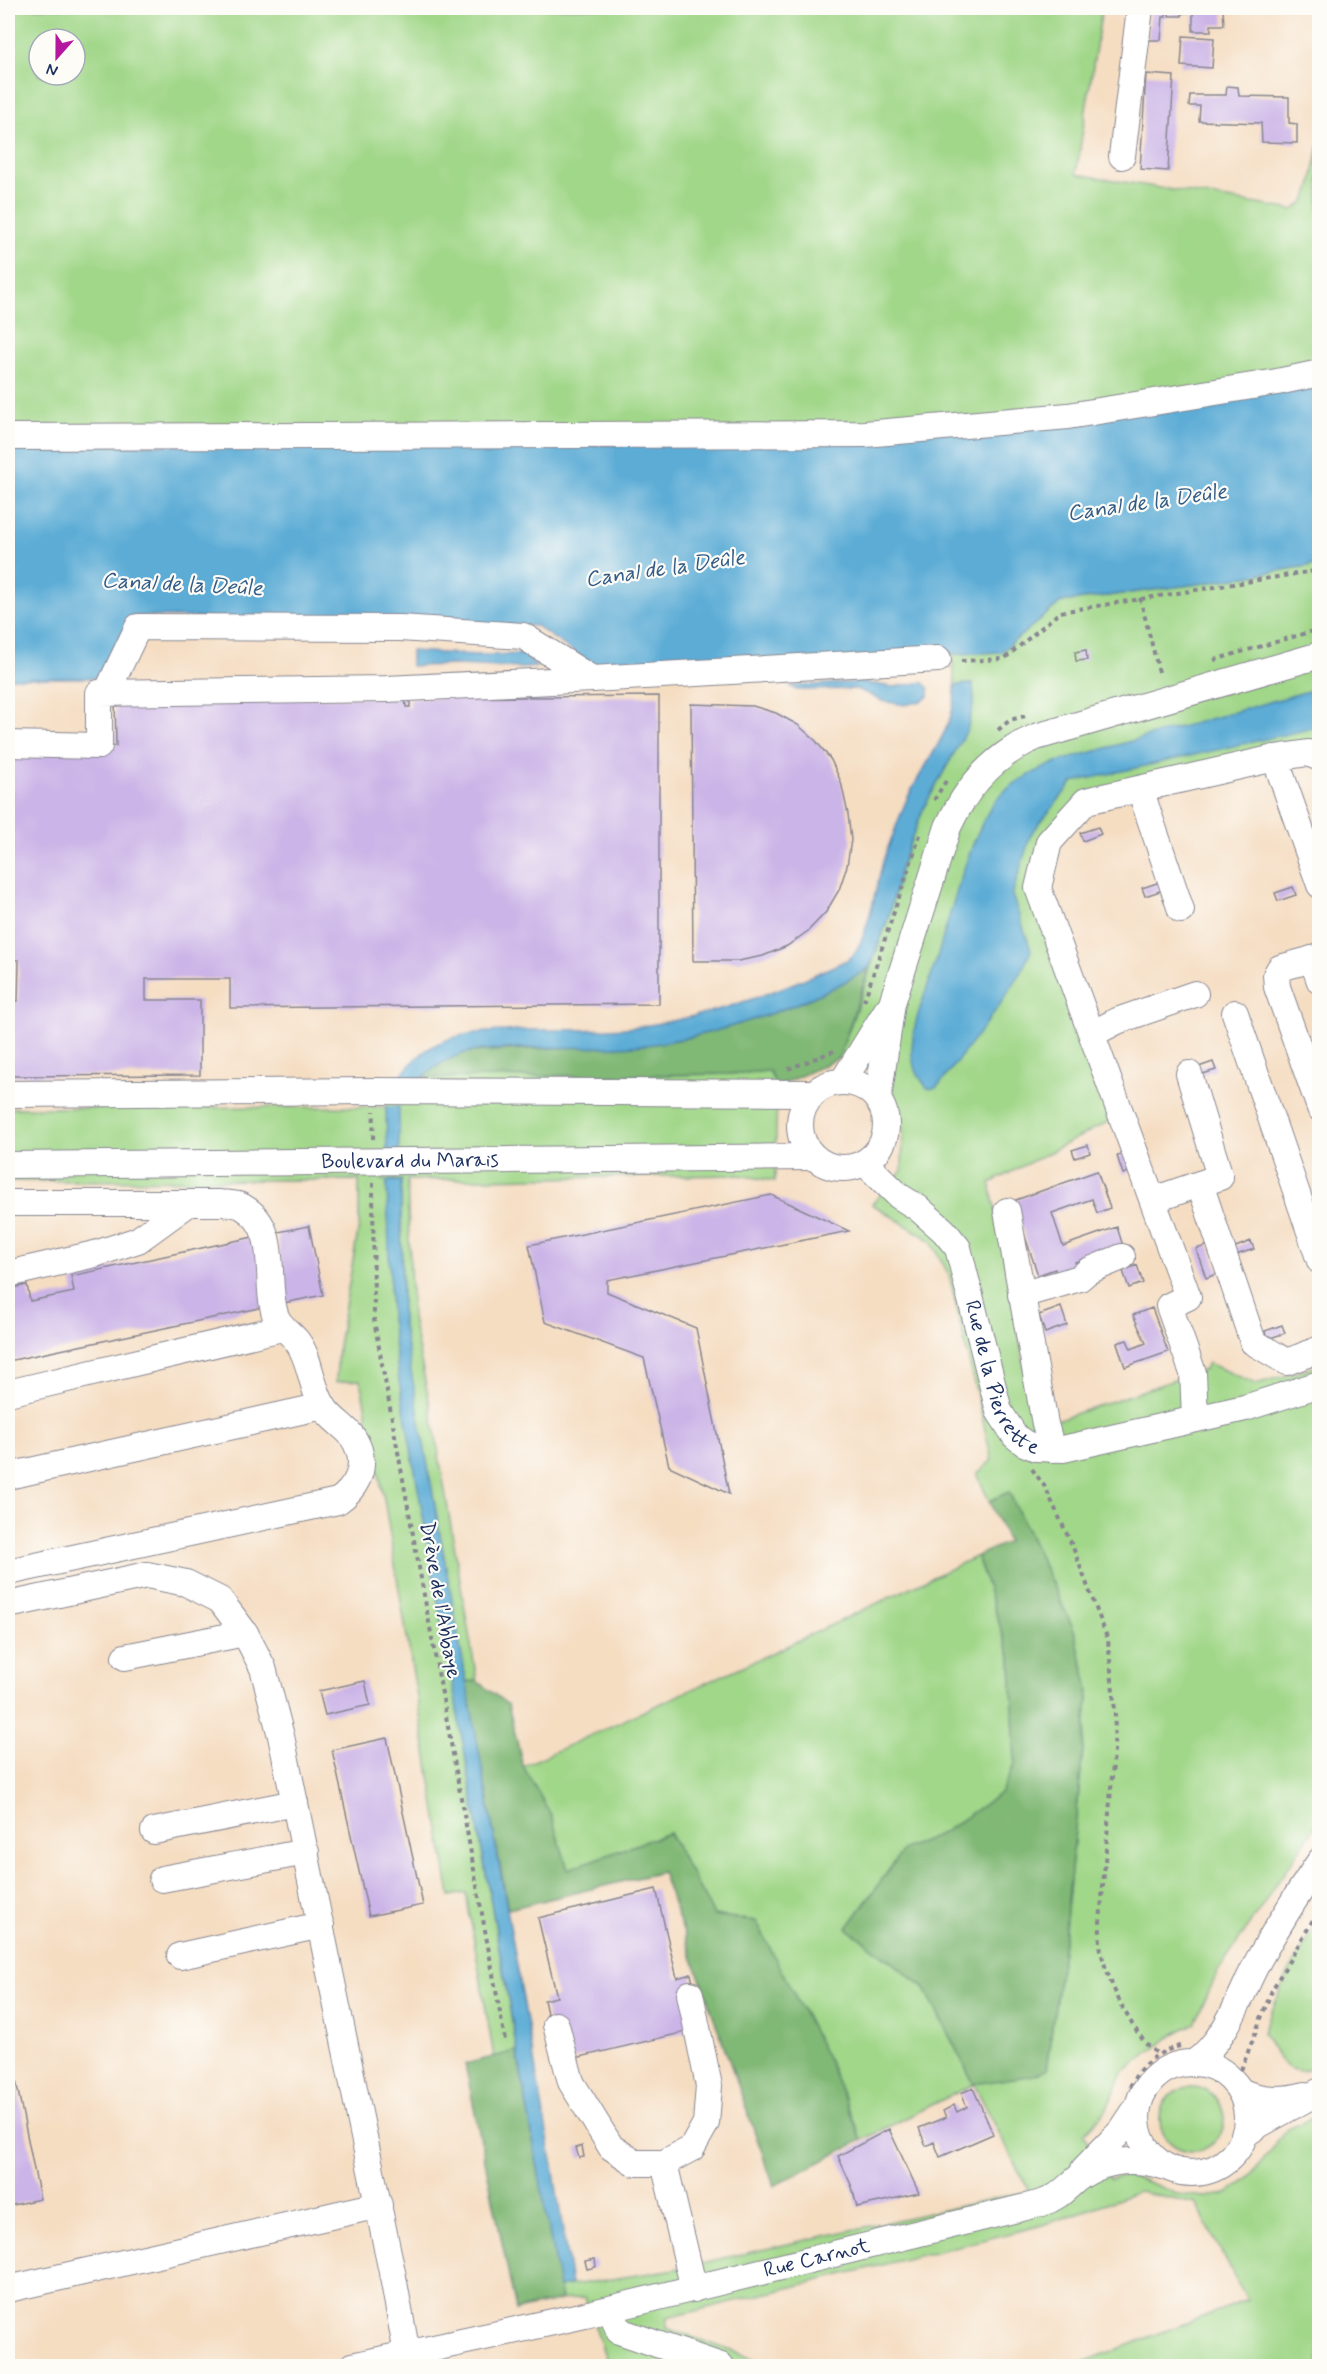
<svg xmlns="http://www.w3.org/2000/svg" width="1327" height="2374" viewBox="0 0 1327 2374" font-family="Mynerve,sans-serif">
  <style>
    .green { fill: #a1d789; stroke: #5e8374; stroke-width: 1.5; fill-rule: evenodd }
    .forest { fill: #80b875; stroke: #4e746a; stroke-width: 1.5 }
    .water { fill: #5cacd6; stroke: #3c6e9a; stroke-width: 1.5 }
    .building { fill: #cbb4e7 }
    .lines { fill: none; stroke-linecap: round; stroke-linejoin: round }
    .minor-casing { stroke: #888690; stroke-width: 28 }
    .path { stroke: #888690; stroke-width: 4; stroke-dasharray: 4.5 4.5; stroke-linecap: butt }
    .minor { stroke: #fff; stroke-width: 26 }
    .labels { text-anchor: middle; dominant-baseline: central; stroke-width: 4.5; stroke-linejoin: round; paint-order: stroke }
    .street-label { font-size: 21px; fill: #1b2f5e; stroke: #fdfcf7 }
    .water-label { font-size: 22px; font-style: italic; fill: #325b88; stroke: #fdfcf7 }
  </style>
  <rect width="100%" height="100%" fill="#fdfcf7"/>
  <filter id="ink" filterUnits="userSpaceOnUse"><feTurbulence type="fractalNoise" baseFrequency=".0167" numOctaves="2"/><feDisplacementMap in="SourceGraphic" scale="12" xChannelSelector="R" yChannelSelector="G"/><feConvolveMatrix kernelMatrix="1 2 1 2 8 2 1 2 1" color-interpolation-filters="sRGB"/></filter>
  <filter id="wash" filterUnits="userSpaceOnUse"><feTurbulence type="fractalNoise" baseFrequency=".008" numOctaves="4" result="noise"/><feDisplacementMap in="SourceGraphic" scale="24" xChannelSelector="R" yChannelSelector="G"/><feGaussianBlur stdDeviation="1.35" result="paint"/><feColorMatrix in="noise" values="0 0 0 0 0 0 0 0 0 0 0 0 0 0 0 0 0 1.4 0 .05"/><feComposite in="paint" operator="in"/></filter>
  <g filter="url(#wash)">
    <rect width="100%" height="100%" fill="#f5ddc2"/>
    <path class="green" d="M8,8H1102L1076,174L1293,210L1304,202L1311,187L1319,145V384L1096,421L8,445ZM39,39H75V75H39Z
      M1319,564V740L1082,794L1028,885L1110,1121L990,1183L1036,1427L1204,1370L1208,1363L1256,1384L1319,1366V1821L1218,1971L1195,2023L1176,2033L1124,2071L1105,2112L1084,2134L1110,2179L1124,2176L1138,2178L1177,2194L1205,2197L1227,2194L1248,2179L1286,2130L1319,2115V2366H1073L1247,2300L1196,2204L1139,2192L1043,2225L667,2318L666,2328L775,2366H608L585,2297L562,2300L559,2287L670,2270L1029,2191L974,2084L862,2140L828,2060L714,1915L669,1833L568,1870L551,1815L523,1766L787,1646L977,1556L1011,1659L1015,1763L1001,1793L942,1833L904,1849L847,1928L924,1987L974,2084L1046,2070L1063,1950L1089,1689L1074,1630L1009,1492L989,1501L977,1474L992,1460L949,1275L930,1240L872,1204L902,1171L903,1124L889,1079L839,1058L888,919L901,866L924,807L967,730L974,701L973,684L955,685L952,654L1001,652L1061,602L1198,584Z
      M769,1071L777,1087L775,1181L739,1175L407,1180L412,1318L433,1420L477,1681L466,1682L402,1321L401,1181L403,1180H380L387,1181L391,1318L399,1380L517,2051L494,2057L466,1893L450,1896L384,1499L360,1380L336,1382L338,1346L359,1226V1180L8,1181V1108L385,1107L398,1078L729,1074Z
      M1319,1920V2066C1285,2081 1279,2058 1263,2033L1285,1979Z
      M1160 2119a32 32 0 1 1 64 0a32 32 0 1 1-64 0Z"/>
    <path class="forest" d="M869,968L839,1058L777,1087L769,1071L729,1074L422,1078L442,1061L467,1052L658,1043L690,1037L750,1020L805,999Z
      M1009,1492L1074,1630L1089,1689L1063,1950L1046,2070L1034,2075L974,2084L924,1987L847,1928L904,1849L942,1833L1001,1793L1015,1763L1011,1659L977,1556L1008,1542L989,1501Z
      M477,1681L508,1705L523,1766L551,1815L568,1869L669,1833L714,1915L756,1921L828,2060L862,2140L774,2186L662,1872L508,1909L466,1682Z
      M517,2051L562,2300L516,2310L465,2064Z"/>
    <path class="water" d="M1319,384V564L1198,584L1061,602L1001,652L600,670L536,626L133,616L103,678H8V445H738Z
      M411,651L476,655L523,654L537,667L521,668L456,665L411,666Z
      M862,682L893,687L923,682L929,688V696L921,701L905,705L882,701L857,689L797,690L790,686Z
      M973,684L974,701L967,730L924,807L901,866L888,919L869,968C813,1003 726,1032 660,1043C609,1051 556,1045 505,1049C492,1050 477,1049 465,1053C448,1058 435,1066 422,1078H398C409,1066 421,1052 435,1045C458,1033 481,1032 506,1031C554,1028 608,1033 655,1024C723,1013 787,988 849,959C868,945 877,877 886,852C894,834 900,814 908,797C926,760 957,727 955,685Z
      M1319,688V727L1073,782L1031,834L1012,895L1031,950C1016,990 970,1043 944,1079C939,1085 935,1090 927,1088C919,1078 911,1063 912,1051C912,1023 926,993 934,967C950,918 966,846 993,804C1007,783 1035,772 1057,762Z
      M386,1107H399V1152H387Z
      M387,1181H401L402,1321L554,2172L571,2285L559,2287L399,1380L391,1318Z"/>
    <g id="blocks">
      <path class="building" d="M1151,8H1216V9L1223,10L1224,25H1211V31H1193V12L1182,13V16H1169V12H1166V17H1163L1161,40H1148Z
        M1183,36L1214,38L1212,68L1181,66Z
        M1146,74L1174,76L1168,171L1140,169Z
        M1227,86L1238,87L1239,96L1289,97V123L1297,124V143L1262,142L1261,123L1199,121L1200,106H1189L1190,95H1226Z
        M1086,650L1087,660L1076,661L1075,652Z
        M659,696V1004L230,1008V979H146V1000H200V1075L8,1076V1001H18L19,960H8V747L116,746L115,700L405,697L406,707H410V698Z
        M691,704L753,706L776,713L798,725L816,741L831,760L841,782L848,814L851,840L847,866L839,890L826,912L808,931L787,946L763,956L738,961H693Z
        M1098,827L1101,834L1083,841L1080,833Z
        M1160,882L1163,890L1145,896L1142,888Z
        M1293,887L1296,895L1278,901L1275,893Z
        M1213,1062L1216,1070L1196,1076L1193,1069Z
        M1088,1145L1090,1153L1075,1158L1072,1150Z
        M1125,1154L1131,1171L1123,1174L1117,1156Z
        M1097,1171L1110,1208L1097,1213L1092,1199L1052,1213L1063,1246L1117,1227L1123,1246L1075,1262L1078,1271L1058,1278L1055,1269L1038,1275L1013,1201Z
        M771,1195L849,1231L607,1280V1292L696,1328L729,1494L669,1466L644,1358L545,1322L529,1245Z
        M309,1226L323,1295L284,1303L278,1232Z
        M258,1236L264,1307L8,1361V1289L27,1285L30,1301L74,1292L71,1276Z
        M1251,1241L1254,1249L1236,1255L1233,1248Z
        M1209,1245L1219,1273L1206,1278L1196,1249Z
        M1137,1265L1143,1283L1129,1288L1123,1271Z
        M1061,1307L1067,1325L1045,1333L1039,1315Z
        M1152,1308L1168,1352L1125,1367L1117,1343L1127,1340L1131,1349L1146,1343L1133,1315Z
        M1282,1325L1285,1333L1267,1339L1265,1331Z
        M365,1681L370,1705L325,1715L319,1691Z
        M387,1738L423,1905L369,1916L332,1750Z
        M656,1889L677,1978L691,1974L695,1993L690,2031L572,2059L550,2027L544,2000L557,1997L538,1918Z
        M12,2061L40,2199L8,2206V2062Z
        M973,2088L993,2134L940,2157L934,2142L926,2146L919,2128L946,2117L943,2111L954,2105L957,2112L967,2107L961,2093Z
        M889,2129L919,2193L857,2207L852,2187L838,2156Z
        M582,2146L584,2157L579,2158L576,2148Z
        M595,2259L596,2267L587,2269L585,2261Z"/>
    </g>
  </g>
  <g filter="url(#ink)">
    <use href="#blocks" fill-opacity="0" stroke="#888690" stroke-width="1.5"/>
    <g class="lines">
      <defs>
        <g id="minor">
          <path d="M1122,156L1140,8"/>
          <path d="M8,437L865,434L1068,416L1277,382L1320,373"/>
          <path d="M107,692L138,627L400,628L523,636L592,679L938,659"/>
          <path d="M8,744L99,746V693L386,689L592,679"/>
          <path d="M1320,758L1308,753L1275,758L1320,885"/>
          <path d="M1140,789L1181,910"/>
          <path d="M1320,957L1280,968L1276,975L1277,987L1320,1108"/>
          <path d="M1312,959L1320,981"/>
          <path d="M1235,1013L1320,1261"/>
          <path d="M1092,1034L1117,1021L1195,994"/>
          <path d="M843,1081L887,1010"/>
          <circle cx="843" cy="1125" r="43"/>
          <path d="M8,1094L374,1091L812,1093"/>
          <path d="M878,1099L892,1003L948,827C967,786 994,755 1036,737L1320,655"/>
          <path id="s1" d="M865,1163L899,1196L918,1208L944,1231L958,1248L999,1411L1015,1436L1024,1443L1036,1448L1063,1449L1245,1408L1320,1384"/>
          <path id="s2" d="M8,1165L813,1157"/>
          <path d="M1200,1184L1253,1342L1287,1362L1320,1349"/>
          <path d="M1153,1200L1220,1177L1189,1074"/>
          <path d="M8,1203H220C227,1204 237,1203 243,1207C282,1229 263,1283 276,1317C281,1328 290,1332 297,1341C312,1361 310,1388 325,1409C336,1425 352,1428 359,1450C366,1471 354,1490 338,1501L8,1572"/>
          <path d="M1007,1211L1045,1424L1052,1449"/>
          <path d="M8,1274L95,1254L138,1240L189,1203"/>
          <path d="M1021,1295L1080,1278L1088,1271L1122,1257"/>
          <path d="M8,1393L282,1328"/>
          <path d="M1195,1418L1193,1373L1169,1306L1188,1297L1038,888L1049,842L1086,801L1275,758"/>
          <path d="M8,1476L323,1406"/>
          <path d="M8,1605L147,1575L186,1583L220,1600L245,1633"/>
          <path d="M125,1657L245,1633L263,1668L281,1736L393,2277L407,2354"/>
          <path d="M154,1831L295,1803"/>
          <path d="M162,1879L306,1852"/>
          <path d="M180,1956L321,1925"/>
          <path d="M556,2025L571,2082L611,2147L635,2163H664L692,2148L706,2123L709,2086L690,1994"/>
          <circle cx="1192" cy="2118" r="55"/>
          <path d="M1194,2063C1229,2037 1239,1996 1259,1959C1278,1925 1298,1893 1320,1861"/>
          <path d="M1240,2091C1261,2101 1282,2101 1305,2095"/>
          <path d="M1244,2135L1260,2124L1320,2091"/>
          <path d="M664,2163L694,2289"/>
          <path d="M1084,2169L1122,2130L1138,2106"/>
          <path d="M8,2289L379,2205"/>
          <path d="M611,2309L619,2331L721,2366"/>
          <path id="s3" d="M352,2366L585,2315L1042,2203C1058,2198 1065,2189 1077,2179C1103,2160 1133,2157 1163,2166"/>
        </g>
      </defs>
      <use href="#minor" class="minor-casing"/>
      <path class="path" d="M1140,598L1160,676
        M1214,660L1320,629
        M961,661L1004,659L1060,612L1320,570
        M998,730L1010,720L1025,716
        M934,800L946,781
        M864,1001L921,832
        M788,1069L834,1051
        M373,1139L374,1111
        M373,1183L374,1320L505,2040
        M1032,1469L1045,1487L1072,1545L1108,1640L1115,1711L1114,1752L1100,1922C1100,1931 1099,1941 1101,1950C1105,1976 1136,2043 1159,2054
        M1241,2070L1272,1990L1320,1908
        M1130,2087C1139,2065 1157,2052 1180,2046"/>
      <use href="#minor" class="minor"/>
    </g>
  </g>
  <g class="labels">
    <g class="street-label">
      <text stroke="none"><textPath href="#s2" startOffset="402">Boulevard du Marais</textPath></text>
      <text stroke="none"><textPath href="#s1" startOffset="266">Rue de la Pierrette</textPath></text>
      <text transform="translate(440 1600) rotate(80)">Drève de l'Abbaye</text>
      <text stroke="none"><textPath href="#s3" startOffset="477">Rue Carnot</textPath></text>
    </g>
    <g class="water-label">
      <text transform="translate(1147 503) rotate(-8)">Canal de la Deûle</text>
      <text transform="translate(665 569) rotate(-8)">Canal de la Deûle</text>
      <text transform="translate(182 585) rotate(3)">Canal de la Deûle</text>
    </g>
  </g>
  <rect width="1327" height="2374" fill="none" stroke="#fdfcf7" stroke-width="30"/>
  <g transform="translate(57 57) rotate(201)"><circle r="28" fill="#fdfcf7" stroke="#a3aaba" stroke-width="1.5"/>
  <path d="M0-4.5L10 22L0 15L-10 22Z" fill="#b5179e"/>
  <text y="-9" font-size="16" font-weight="bold" text-anchor="middle" fill="#1b2f5e">N</text>
  </g>
</svg>
